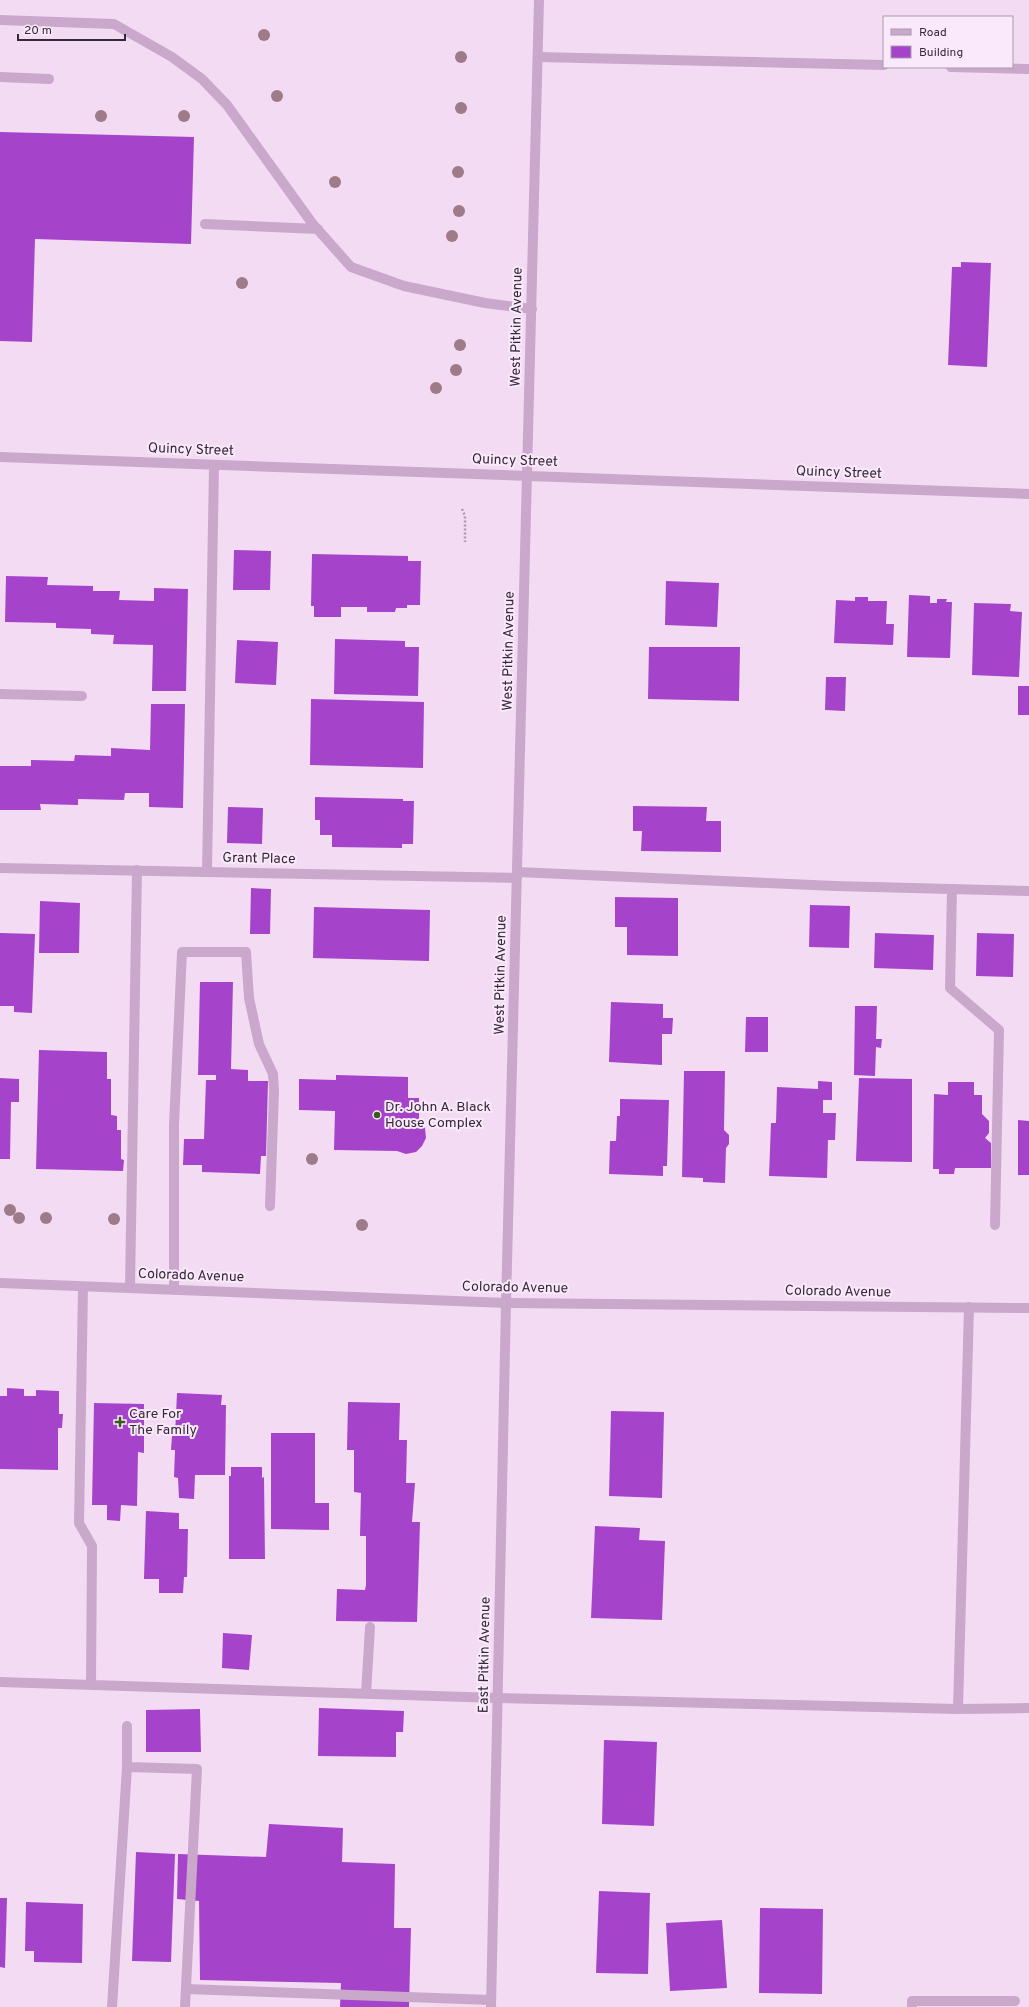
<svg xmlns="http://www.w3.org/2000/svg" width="1029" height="2007" viewBox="0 0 1029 2007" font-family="Overpass,sans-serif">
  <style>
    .building { fill: #a543ca }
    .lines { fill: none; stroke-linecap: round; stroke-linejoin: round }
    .path { stroke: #b492b8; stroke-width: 2.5; stroke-dasharray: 2 2; stroke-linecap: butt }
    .service { stroke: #caa8cc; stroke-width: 10 }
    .minor { stroke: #caa8cc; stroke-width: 10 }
    .tertiary { stroke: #caa8cc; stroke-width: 10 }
    .tree { fill: #9d7b89 }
    .poi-dot { fill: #395b1c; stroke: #fae9fa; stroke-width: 1.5 }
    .labels { text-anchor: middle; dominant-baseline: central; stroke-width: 4; stroke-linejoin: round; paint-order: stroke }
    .street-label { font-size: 14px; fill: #352838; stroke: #fae9fa }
    .poi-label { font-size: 14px; fill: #352838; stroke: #fae9fa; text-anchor: start }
  </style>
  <rect width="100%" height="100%" fill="#f3dcf3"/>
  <path class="building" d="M0,132L194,137L191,244L35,239L32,342L0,341Z
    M961,262L991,263L987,367L948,365L952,267H961Z
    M234,550L271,551L270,590H233Z
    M312,554L408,556V561H421L420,605H407V608H396L395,612H367V607H341V617H314V606H311Z
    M6,576L48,577L47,585L93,586V591H120L119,600L154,601V588L188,589L186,691H152L153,645L113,644L114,635L91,634V629L56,628V623L5,622Z
    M666,581L719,583L717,627L665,625Z
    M909,595L930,596V603H937V599H947L946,602H952L950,658L907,657Z
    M855,597H868V601H887L886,624H894L893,645L834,643L836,600L855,601Z
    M974,603L1011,604L1010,611L1022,612L1019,677L972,675Z
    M335,639L405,641V647H419L418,696L334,694Z
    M237,640L278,642L276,685L235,683Z
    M649,647H740L739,701L648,699Z
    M826,677H846L845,711L825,710Z
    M1018,686H1029V715H1018Z
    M311,699L424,702L423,768L310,765Z
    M151,704H185L183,808L149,807V793H125L124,800L78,799V805L40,804L41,810H0V766H31V760L74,761L75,755L111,756V748L150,750Z
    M315,797L403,799V801H414L413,844H402V848L332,847V835H320V820H315Z
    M633,806L707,807L706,821H721V852L641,851L642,831H633Z
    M228,807L263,808L262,844L227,843Z
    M251,888L271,889L270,934H250Z
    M615,897L678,898V956L627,955V927H615Z
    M40,901L80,903L79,953H39Z
    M810,905L850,906L849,948L809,947Z
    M314,907L430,910L429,961L313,958Z
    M0,933L35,934L32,1013L14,1012V1006H0Z
    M875,933L934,935L933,970L874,968Z
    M977,933L1014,934L1013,977L976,976Z
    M200,982H233L231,1069L248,1070V1081H268L266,1156H261L260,1174L202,1172V1165H183L184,1139H204L206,1080H216V1075H198Z
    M611,1002L663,1004V1018H673L672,1034H662V1065L609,1062Z
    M855,1006H877L876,1039H882L881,1048L876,1047L875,1076L854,1075Z
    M746,1017H768V1052H745Z
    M39,1050L107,1052V1079H111V1115L117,1116V1130H121V1159L124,1160L123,1171L36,1169Z
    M684,1071H725L724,1130L729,1135V1144L726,1148L725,1183L703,1182V1178L682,1177Z
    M336,1075L408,1077V1098H419V1119L425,1128L426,1138L422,1146L416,1152L406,1154L397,1151L334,1150L335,1111L299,1110V1079L336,1080Z
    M0,1078L19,1079V1102H11L10,1159H0Z
    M859,1078L912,1079V1162L856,1161Z
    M818,1081L832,1082V1100H823V1113H836L835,1140H828L827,1178L769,1176L771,1123H776L777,1087L818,1089Z
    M948,1082H974V1095H982V1114L989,1121V1133L985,1138L991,1143V1168H955L954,1174H939V1169H933L934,1094L948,1095Z
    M620,1099L669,1100L667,1166H663V1176L609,1174L610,1141H616L617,1116H620Z
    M1018,1120L1029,1121V1175H1018Z
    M7,1388L24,1389V1396H36V1390L59,1391V1414H63L62,1428H58V1470L0,1469V1396H7Z
    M177,1393L222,1395L221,1405H226L225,1475H195L194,1499L179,1498L178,1478L174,1477L175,1450H171L172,1436H175Z
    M348,1402L400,1403L399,1440H407L406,1483H415L412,1522H420L417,1622L336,1621L337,1589L365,1590L366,1585V1536H360L361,1493L354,1492V1450H347Z
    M94,1403L144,1404V1453L138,1452L137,1506L121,1505L120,1521L107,1520V1505H92Z
    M611,1411L664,1412L662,1498L609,1496Z
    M271,1433H315V1503H329V1530L271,1529Z
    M231,1467H262V1478L264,1477L265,1559H229V1476H231Z
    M146,1511L179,1513V1529H188L187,1577H184L183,1593H159V1579H144Z
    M595,1526L640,1528L639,1540L665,1541L662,1620L591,1618Z
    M223,1633L252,1635L249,1670L222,1668Z
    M319,1708L404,1711L403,1732H396V1757L318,1756Z
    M200,1709L201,1752H146V1710Z
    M604,1740L657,1742L654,1826L602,1824Z
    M269,1824L343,1828L342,1862L395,1864L394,1928H411L409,2007H340L341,1983L200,1980L199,1901L177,1899L178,1854L266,1857Z
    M136,1852L175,1854L171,1962L132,1961Z
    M599,1891L650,1893L648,1974L596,1973Z
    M0,1898H7L5,1968L0,1967Z
    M26,1902L83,1904L82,1963L34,1962V1951H25Z
    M760,1908L823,1909L822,1994L759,1993Z
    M722,1920L727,1988L670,1991L666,1923Z"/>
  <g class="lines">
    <path class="path" d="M462,509L465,516V542"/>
    <path class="service" d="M0,20L114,24L172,57L202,79L227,105L312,223L351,267L404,286L485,303L532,309
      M538,57L884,65
      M951,67L1029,69
      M0,77L49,79
      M205,224L318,229
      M207,872L214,465
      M517,872L835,886L1029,891
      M952,889L950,988L999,1030L995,1225
      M83,1287L79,1523L92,1546L91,1684
      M130,1288L137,870
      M174,1290V1125L182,952H246L249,998L259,1044L273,1074L274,1091L270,1206
      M0,1682L498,1698L958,1709L1029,1708
      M366,1694L370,1627
      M958,1709L969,1307
      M127,1767V1726
      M186,1989L491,2000
      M112,2007L127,1767L197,1769L185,2007
      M912,2007V2001H1015"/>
    <path class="minor" d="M0,457L1029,494
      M0,694L82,696
      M0,868L517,878
      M491,2007L506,1303L539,0"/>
    <path class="tertiary" d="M0,1283L506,1303L1029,1308"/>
  </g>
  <g class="tree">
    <circle cx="264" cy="35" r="6"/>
    <circle cx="461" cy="57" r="6"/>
    <circle cx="277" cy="96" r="6"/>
    <circle cx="461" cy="108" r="6"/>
    <circle cx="101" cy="116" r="6"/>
    <circle cx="184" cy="116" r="6"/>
    <circle cx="458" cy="172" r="6"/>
    <circle cx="335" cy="182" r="6"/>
    <circle cx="459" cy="211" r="6"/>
    <circle cx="452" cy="236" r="6"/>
    <circle cx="242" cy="283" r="6"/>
    <circle cx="460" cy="345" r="6"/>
    <circle cx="456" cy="370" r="6"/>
    <circle cx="436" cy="388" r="6"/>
    <circle cx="312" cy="1159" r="6"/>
    <circle cx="10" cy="1210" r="6"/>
    <circle cx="19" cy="1218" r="6"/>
    <circle cx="46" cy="1218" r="6"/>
    <circle cx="114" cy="1219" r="6"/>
    <circle cx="362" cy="1225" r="6"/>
  </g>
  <g class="poi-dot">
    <circle cx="377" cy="1115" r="4"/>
    <path d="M118 1416h4v4h4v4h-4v4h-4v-4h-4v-4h4z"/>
  </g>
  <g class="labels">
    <g class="street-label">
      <text transform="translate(517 327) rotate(-89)">West Pitkin Avenue</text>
      <text transform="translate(191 450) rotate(2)">Quincy Street</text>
      <text transform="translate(515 461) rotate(2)">Quincy Street</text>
      <text transform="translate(839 473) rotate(2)">Quincy Street</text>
      <text transform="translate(509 651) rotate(-89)">West Pitkin Avenue</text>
      <text transform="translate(259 859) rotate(1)">Grant Place</text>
      <text transform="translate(501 975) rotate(-89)">West Pitkin Avenue</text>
      <text transform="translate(191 1276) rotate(2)">Colorado Avenue</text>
      <text transform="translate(515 1288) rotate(1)">Colorado Avenue</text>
      <text transform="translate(838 1292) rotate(1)">Colorado Avenue</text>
      <text transform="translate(485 1655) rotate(-89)">East Pitkin Avenue</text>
    </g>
    <g class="poi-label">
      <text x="385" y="1107">Dr. John A. Black<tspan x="385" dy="16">House Complex</tspan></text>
      <text x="129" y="1414">Care For<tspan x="129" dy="16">The Family</tspan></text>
    </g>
  </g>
  <rect x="883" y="16" width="130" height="52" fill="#fae9fa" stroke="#ab9cac"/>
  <rect x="891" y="29" width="20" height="6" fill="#caa8cc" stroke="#ab9cac"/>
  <text x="919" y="36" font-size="12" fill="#352838">Road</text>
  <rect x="891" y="46" width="20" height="12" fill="#a543ca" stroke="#ab9cac"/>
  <text x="919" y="56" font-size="12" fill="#352838">Building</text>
  <path d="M18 34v6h107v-6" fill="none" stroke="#352838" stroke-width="2"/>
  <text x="24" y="34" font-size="12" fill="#352838" stroke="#fae9fa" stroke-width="3" paint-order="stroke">20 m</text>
</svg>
